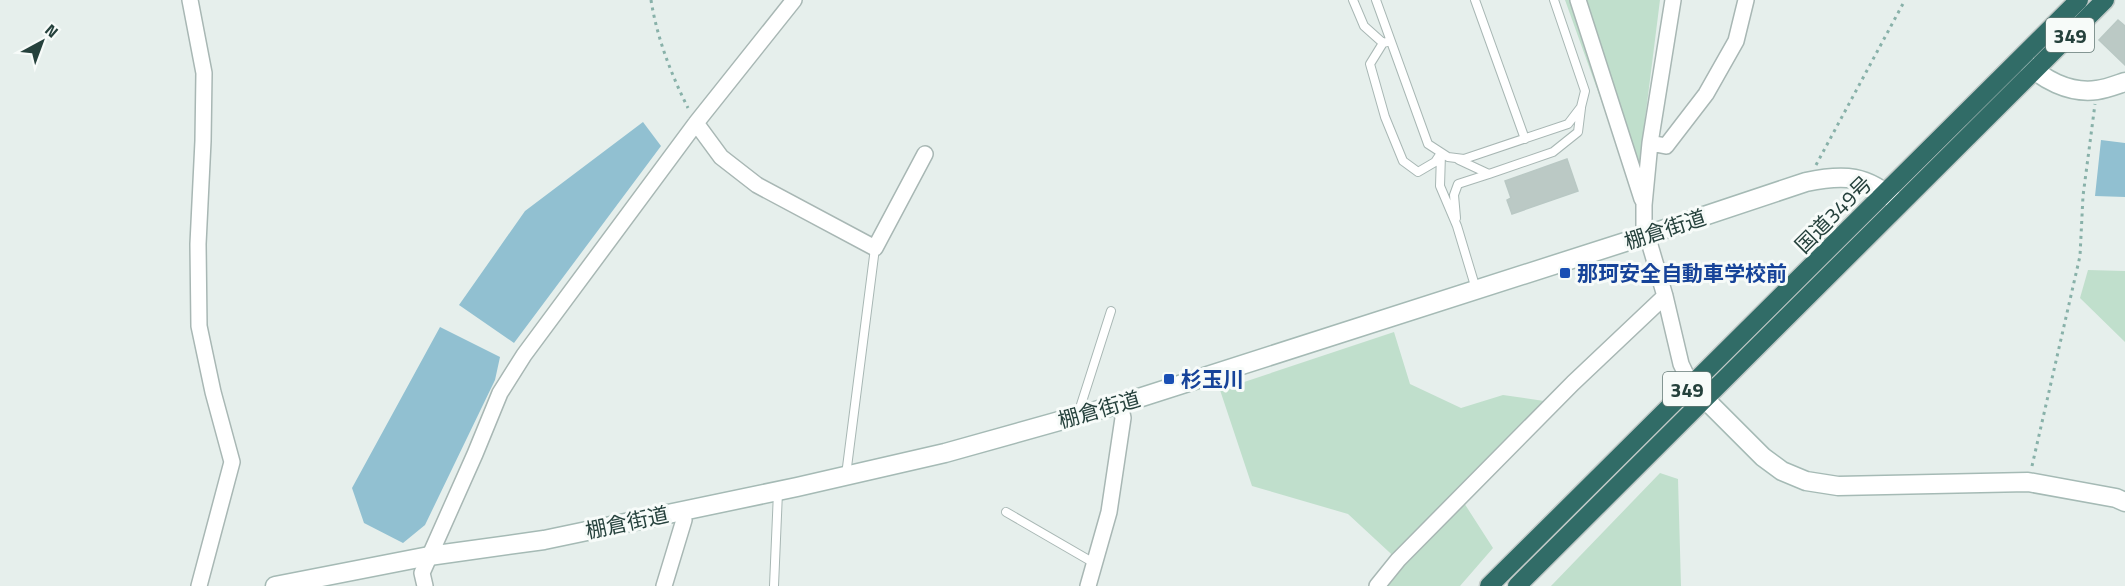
<svg xmlns="http://www.w3.org/2000/svg" width="2125" height="586" viewBox="0 0 2125 586" font-family="'Titillium Web','Noto Sans JP',sans-serif">
  <style>
    .green { fill: #c0dfcc }
    .water { fill: #91c0d1 }
    .building { fill: #bbc9c5; stroke: #b9c8c4; stroke-width: 1.5 }
    .lines { fill: none; stroke-linecap: round; stroke-linejoin: round }
    .lane-casing { stroke: #a8b7b4; stroke-width: 10 }
    .street-casing { stroke: #a8b7b4; stroke-width: 18 }
    .secondary-casing { stroke: #a5bab5; stroke-width: 21 }
    .highway-casing { stroke: #c2cac8; stroke-width: 21 }
    .path { stroke: #88b1a9; stroke-width: 3; stroke-dasharray: 3 4.5; stroke-linecap: butt }
    .lane { stroke: #fff; stroke-width: 8 }
    .street { stroke: #fff; stroke-width: 15 }
    .secondary { stroke: #fff; stroke-width: 18 }
    .highway { stroke: #316c67; stroke-width: 18 }
    .transit-dot { fill: #1a4fb4; stroke: #f7fbf9; stroke-width: 2 }
    .labels { text-anchor: middle; dominant-baseline: central; stroke-width: 6; stroke-linejoin: round; paint-order: stroke }
    .shield { fill: #f7fbf9; stroke: #647975; stroke-width: 1.5 }
    .shield-label { font-size: 20px; font-weight: bold; fill: #25413c }
    .street-label { font-size: 21px; fill: #25413c; stroke: #f7fbf9 }
    .transit-label { font-size: 21px; font-weight: bold; fill: #164399; stroke: #f7fbf9; text-anchor: start }
  </style>
  <rect width="100%" height="100%" fill="#e6efec"/>
  <path class="green" d="M1565,0H1660L1639,167L1628,175Z
    M2088,270L2125,271V342L2080,298Z
    M1394,332L1410,384L1461,408L1503,395L1544,401L1457,492L1493,548L1460,586H1385L1402,564L1348,514L1252,486L1220,390Z
    M1660,473L1678,479L1681,586H1551Z"/>
  <path class="water" d="M643,122L661,146L514,343L459,305L525,211Z
    M2101,140L2125,143V197L2095,196Z
    M440,327L500,357L495,380L425,525L403,543L364,523L352,488Z"/>
  <path class="building" d="M2118,20L2125,26V65L2099,40Z
    M1567,159L1578,191L1512,214L1507,200L1511,198L1505,181Z"/>
  <g class="lines">
    <defs>
      <path id="lane" d="M1353,0L1364,26L1383,43L1387,42
        M1376,0L1428,144L1448,157L1464,159L1568,124L1581,107L1585,91L1554,0
        M1475,0L1525,139
        M1383,43L1370,64L1385,117L1403,161L1418,172L1435,162L1441,153
        M1441,154L1440,186L1457,226L1476,289
        M1459,160L1489,174L1553,152L1578,132L1581,108
        M1456,218L1454,195L1458,184L1489,174
        M1078,414L1111,311
        M846,475L875,248
        M1006,512L1094,563
        M774,586L778,492"/>
      <path id="street" d="M190,0L204,73L203,141L198,244L199,326L213,392L232,462L199,586
        M1578,0L1642,199
        M1673,0L1650,143L1644,205V225L1665,296L1681,364L1691,385L1705,399
        M696,123L721,157L757,185L875,248L925,154
        M1650,143L1666,146L1706,94L1736,41L1746,0
        M425,586L422,573L475,454L500,393L524,355L696,123L794,0
        M664,586L684,520L681,511
        M1088,586L1109,512L1123,418L1120,404
        M1377,586L1398,560L1573,383L1665,296"/>
      <path id="secondary" d="M2023,60C2042,79 2069,94 2097,90C2106,89 2116,85 2125,82
        M1705,399L1763,457L1782,471L1806,481L1838,486L2028,482L2116,498L2125,502
        M275,586L429,556L544,540L797,487L945,453L1120,404L1647,235L1806,182C1844,174 1867,175 1896,202"/>
      <path id="highway" d="M1489,586L2079,0
        M1517,586L2105,0"/>
    </defs>
    <use href="#lane" class="lane-casing"/>
    <use href="#street" class="street-casing"/>
    <use href="#secondary" class="secondary-casing"/>
    <use href="#highway" class="highway-casing"/>
    <path class="path" d="M651,0C657,38 671,74 688,108
      M1816,165L1905,0
      M2032,466L2080,256L2083,196L2095,104"/>
    <use href="#lane" class="lane"/>
    <use href="#street" class="street"/>
    <use href="#secondary" class="secondary"/>
    <use href="#highway" class="highway"/>
  </g>
  <g class="transit-dot">
    <rect x="1559" y="267" width="12" height="12" rx="3"/>
    <rect x="1163" y="373" width="12" height="12" rx="3"/>
  </g>
  <g class="labels">
    <g class="shield">
      <rect x="2046" y="18" width="48" height="34" rx="4.5"/>
      <rect x="1663" y="372" width="48" height="34" rx="4.5"/>
    </g>
    <g class="shield-label">
      <text x="2070" y="35">349</text>
      <text x="1687" y="389">349</text>
    </g>
    <g class="street-label">
      <text transform="translate(1833 214) rotate(-45)">国道349号</text>
      <text transform="translate(1665 229) rotate(-18)">棚倉街道</text>
      <text transform="translate(1099 409) rotate(-16)">棚倉街道</text>
      <text transform="translate(627 522) rotate(-12)">棚倉街道</text>
    </g>
    <g class="transit-label">
      <text x="1577" y="273">那珂安全自動車学校前</text>
      <text x="1181" y="379">杉玉川</text>
    </g>
  </g>
  <g transform="translate(42 42) rotate(41)" stroke="#f7fbf9" stroke-width="4.5" paint-order="stroke">
  <path d="M0-4.5L10 22L0 15L-10 22Z" fill="#25413c"/>
  <text y="-9" font-size="16" font-weight="bold" text-anchor="middle" fill="#25413c">N</text>
  </g>
</svg>
